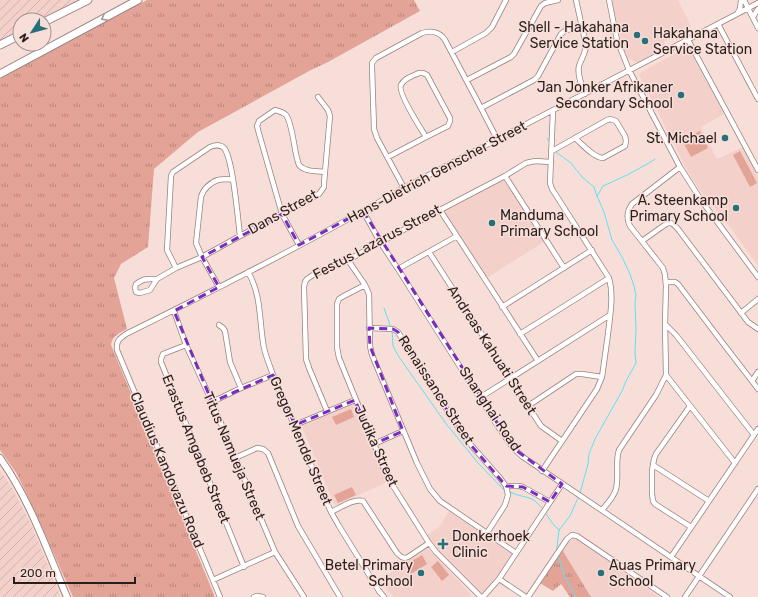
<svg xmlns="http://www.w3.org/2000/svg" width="758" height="597" viewBox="0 0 758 597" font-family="Rubik,sans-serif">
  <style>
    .built { fill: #f3d1ca }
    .industrial { fill: url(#industrial-furrows) }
    .grass { fill: url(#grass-tufts) }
    .park { fill: #e3a497 }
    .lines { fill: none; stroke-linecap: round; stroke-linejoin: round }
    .stream { stroke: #5de2f3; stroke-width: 1 }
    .minor-casing { stroke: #99827e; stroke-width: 6 }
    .major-casing { stroke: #99827e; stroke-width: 8 }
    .highway-casing { stroke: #99827e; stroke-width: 9 }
    .minor { stroke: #fff; stroke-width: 4.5 }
    .major { stroke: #fff; stroke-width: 6 }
    .highway { stroke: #fff; stroke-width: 7 }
    .oneway { stroke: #9e9a99 }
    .marked { fill: none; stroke: #7b2cbf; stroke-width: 3; stroke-dasharray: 8 5; stroke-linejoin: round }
    .poi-dot { fill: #277079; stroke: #f8ded9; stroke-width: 1.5 }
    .labels { text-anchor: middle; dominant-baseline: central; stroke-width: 3; stroke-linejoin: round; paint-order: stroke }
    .poi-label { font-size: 14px; fill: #281f1d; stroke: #f8ded9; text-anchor: end }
    .street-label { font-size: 14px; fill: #281f1d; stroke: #f8ded9 }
  </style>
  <defs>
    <pattern id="industrial-furrows" width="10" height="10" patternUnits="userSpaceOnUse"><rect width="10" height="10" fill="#f3d1ca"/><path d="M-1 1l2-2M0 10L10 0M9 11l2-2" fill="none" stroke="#d0b3ad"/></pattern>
    <pattern id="grass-tufts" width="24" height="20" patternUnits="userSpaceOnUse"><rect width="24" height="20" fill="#e3a497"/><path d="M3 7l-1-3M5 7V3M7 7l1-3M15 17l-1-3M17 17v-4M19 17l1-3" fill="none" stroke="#b8857b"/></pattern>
  </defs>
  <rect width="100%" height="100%" fill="#f8ded9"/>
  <path class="built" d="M612,0H678L691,26L664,42L666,47L656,54L645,60L639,62H635L628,58L623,49L620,36Z
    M685,48L689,49L724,114L701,127L717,159L743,147L758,177V266L730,227L698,188L688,172L639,75L641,72Z
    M505,176L547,240L485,279L440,210Z
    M352,404L355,406L386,480L385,483L337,505L334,504L302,427L303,425Z
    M449,511L512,555L485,592L479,593L437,552L426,536L439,527Z
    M573,539H577L659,597H591L562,550L569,542Z
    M426,548L430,550L470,593L471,597H394L386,589L380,580Z"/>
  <path class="industrial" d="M0,0H77L39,20H20V30L0,41Z
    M0,470L10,484L31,524L61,597H0Z"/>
  <path class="grass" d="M147,0H414L420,11L328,62L309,71L198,132L154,169L148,247L121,264L114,278L127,329C119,333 112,336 111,345L215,597H73L38,518L17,474L0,450V79Z
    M561,548L591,597H570L561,584L553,591L538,582Z"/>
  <path class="park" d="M700,131L708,148L691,157L682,140Z
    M740,151L757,183L750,187L733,155Z
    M351,409L354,417L336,425L332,417Z
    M352,487L356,495L338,503L334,495Z
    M422,555L427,564L411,574L405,565Z
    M438,561L449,575L442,581L431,567Z"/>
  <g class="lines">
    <path class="stream" d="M547,138L550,142
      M556,152L571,163L582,177L594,187L597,196L604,212L612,240L622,257L630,274L634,286L636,295L635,304L636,329L635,353L636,363L626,381L622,391L595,439L589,454L588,464L580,493
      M597,196L603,186L627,175L649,163L655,159
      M384,308L391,328
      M392,331C393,336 392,340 393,345C394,349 397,353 399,357L447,425L479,464L503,489L505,490
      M510,492C517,496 525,496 532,499C536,501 539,505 542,508
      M546,514L553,524L559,530
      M557,550V547L559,530L570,516L578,498
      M558,555L564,575L576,597"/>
    <defs>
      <path id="minor" d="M576,0L586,45C586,53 581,59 579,66C577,75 582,86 585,94
        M609,0L617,40L629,70L680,167L701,200L758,277
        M744,0L758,28
        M737,14L740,9L741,0
        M753,17L758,9
        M718,24L758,99
        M688,40L758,170
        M452,52L486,33L492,27L506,0
        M419,73H423L427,75L450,118V121L448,126L426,137C421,129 397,92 401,85C404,78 413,76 419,73Z
        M467,80L511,57L514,54L541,6L545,3L558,0
        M481,108L534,80L538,76L561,34L566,30L582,27
        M552,151L607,120L610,119L616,121L625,136L626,141L625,146L603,158C594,158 582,144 575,138
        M388,157L426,137
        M505,176L564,268
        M404,188L377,138L374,129L372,67V63L376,58L422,33C431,30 440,32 445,40L481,108L497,139
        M440,210L538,361
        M363,211L380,242L398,269L497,425L513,448L523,457L730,597
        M642,241L666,224C672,221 674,225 678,229L748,322L758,329
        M299,245L282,214L258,130L257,126L259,121L275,110C279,111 283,112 286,115C293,124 294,153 299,165C305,172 316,171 325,172
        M429,252L528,406L541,426L562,441
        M348,260L365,285L369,294L370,346L372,355L417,463L430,489L440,501L516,553
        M176,268L167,250L171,176L173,172L210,147C215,145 220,144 224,148C233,158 238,220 240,236
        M398,269L457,236
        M248,272C262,295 259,323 264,348C266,357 270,366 273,375L331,512L339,526L379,591L384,597
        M157,279C146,279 145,278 136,284L135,288L136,292L140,293L150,290L157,279L176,268L202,257L240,236L319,194L324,187V183L330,116L328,110L318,97
        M666,282H675L678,284L725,346L758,389
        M365,285L342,297L339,299L337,304V347L339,358L385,471L390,481L429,543L436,552L481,597
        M219,287L202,257L196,243L201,197C203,189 211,182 218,180C223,179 228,179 233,179
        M502,307L592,250
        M174,311L186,345L212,402L275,552L304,597
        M741,313L758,299
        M665,324L676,335L754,435
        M219,325L223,328L225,331L230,362L241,388
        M369,328L393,329L398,332L464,437L500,478L506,486L508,495L505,505L487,533
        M520,334L609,278
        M186,345L163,354L161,359V362L244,567
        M666,375L735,463
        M752,381L758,372
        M481,397L610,315
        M212,402L241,388L273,375
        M528,406L576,374H582L602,377
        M690,406L656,454L654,459L652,471V494L653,501L655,504L691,527
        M327,411L309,368L306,359L304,287L305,282L307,279L313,275L348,260L440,210L505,176L526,163L535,161L550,162
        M295,425L355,400
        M374,444L403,431
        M235,458L257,448L263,449L268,453L298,526L340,597
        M653,465L709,501
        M542,471L597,389L602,377C604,362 606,348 608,334C610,316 614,296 609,278L552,189L550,183L553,110
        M506,486H519L523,487L550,502
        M602,510C607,504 614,497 616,489C619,476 615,462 619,450L656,395L666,375L665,324L666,286L665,275L663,268L630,226C626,218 627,211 632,204L680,167
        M331,512C340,508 354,498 363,501L397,553C401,557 403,559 408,557L429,543
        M671,557L758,429
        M499,579L526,597
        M213,580L275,552
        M220,597L117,350C116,341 119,339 126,334C219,288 313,240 404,188L758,3
        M254,597L257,596L263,597
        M483,597L499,579L562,484
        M528,597L567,539L572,535L577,536L667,597
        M685,597L758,489"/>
      <path id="major" d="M0,458C30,500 47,550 67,597"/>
      <path id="highway" d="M44,22L88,0
        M0,45L20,35
        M0,74L138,0"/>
    </defs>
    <use href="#minor" class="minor-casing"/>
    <use href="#major" class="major-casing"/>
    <use href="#highway" class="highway-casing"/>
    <use href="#minor" class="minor"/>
    <use href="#major" class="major"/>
    <use href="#highway" class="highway"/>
  </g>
  <defs><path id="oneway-chevron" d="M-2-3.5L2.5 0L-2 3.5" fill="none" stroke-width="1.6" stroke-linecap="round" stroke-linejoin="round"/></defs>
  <use class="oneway" href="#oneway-chevron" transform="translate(104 18) rotate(152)"/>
  <path class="marked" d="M363,211L513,448L562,484L550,502L523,487L506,486L464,437L398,332L393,329L369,328L370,346L403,431L374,444L355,400L295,425L273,375L212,402L174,311L219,287L202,257L282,214L299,245Z"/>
  <g class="poi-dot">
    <circle cx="637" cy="35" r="4"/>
    <circle cx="645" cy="41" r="4"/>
    <circle cx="681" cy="95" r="4"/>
    <circle cx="725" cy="138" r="4"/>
    <circle cx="736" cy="208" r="4"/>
    <circle cx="492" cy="223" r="4"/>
    <path d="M441 538h4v4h4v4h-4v4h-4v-4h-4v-4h4z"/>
    <circle cx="421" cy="573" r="4"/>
    <circle cx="601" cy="573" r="4"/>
  </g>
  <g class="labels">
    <g class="poi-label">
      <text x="629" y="27">Shell - Hakahana<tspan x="629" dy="16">Service Station</tspan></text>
      <text x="653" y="33" text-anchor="start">Hakahana<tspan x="653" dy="16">Service Station</tspan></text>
      <text x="673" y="87">Jan Jonker Afrikaner<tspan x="673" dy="16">Secondary School</tspan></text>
      <text x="717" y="138">St. Michael</text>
      <text x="728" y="200">A. Steenkamp<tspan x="728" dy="16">Primary School</tspan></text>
      <text x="500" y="215" text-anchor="start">Manduma<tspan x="500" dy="16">Primary School</tspan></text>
      <text x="452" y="536" text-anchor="start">Donkerhoek<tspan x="452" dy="16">Clinic</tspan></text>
      <text x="413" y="565">Betel Primary<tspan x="413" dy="16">School</tspan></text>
      <text x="609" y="565" text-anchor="start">Auas Primary<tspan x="609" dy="16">School</tspan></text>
    </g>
    <g class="street-label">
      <text transform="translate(437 172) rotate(-28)">Hans-Dietrich Genscher Street</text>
      <text transform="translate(283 212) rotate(-29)">Dans Street</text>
      <text transform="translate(377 242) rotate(-28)">Festus Lazarus Street</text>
      <text transform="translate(492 350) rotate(57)">Andreas Kahuati Street</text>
      <text transform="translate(436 390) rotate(57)">Renaissance Street</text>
      <text transform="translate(490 409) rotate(56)">Shanghai Road</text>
      <text transform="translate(301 441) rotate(67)">Gregor Mendel Street</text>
      <text transform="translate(376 446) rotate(66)">Judika Street</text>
      <text transform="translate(196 449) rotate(68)">Erastus Amgabeb Street</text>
      <text transform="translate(234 456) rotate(67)">Titus Namueja Street</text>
      <text transform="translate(167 470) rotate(67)">Claudius Kandovazu Road</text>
    </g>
  </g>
  <g transform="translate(32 32) rotate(234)"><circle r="19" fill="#f8ded9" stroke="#a5928e"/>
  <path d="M0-3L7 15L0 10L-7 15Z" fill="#277079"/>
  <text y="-6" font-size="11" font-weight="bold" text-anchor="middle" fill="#281f1d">N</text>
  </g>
  <path d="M14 577v6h121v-6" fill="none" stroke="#281f1d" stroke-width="2"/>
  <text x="20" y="577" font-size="12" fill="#281f1d" stroke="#f8ded9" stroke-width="3" paint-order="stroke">200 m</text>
</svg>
